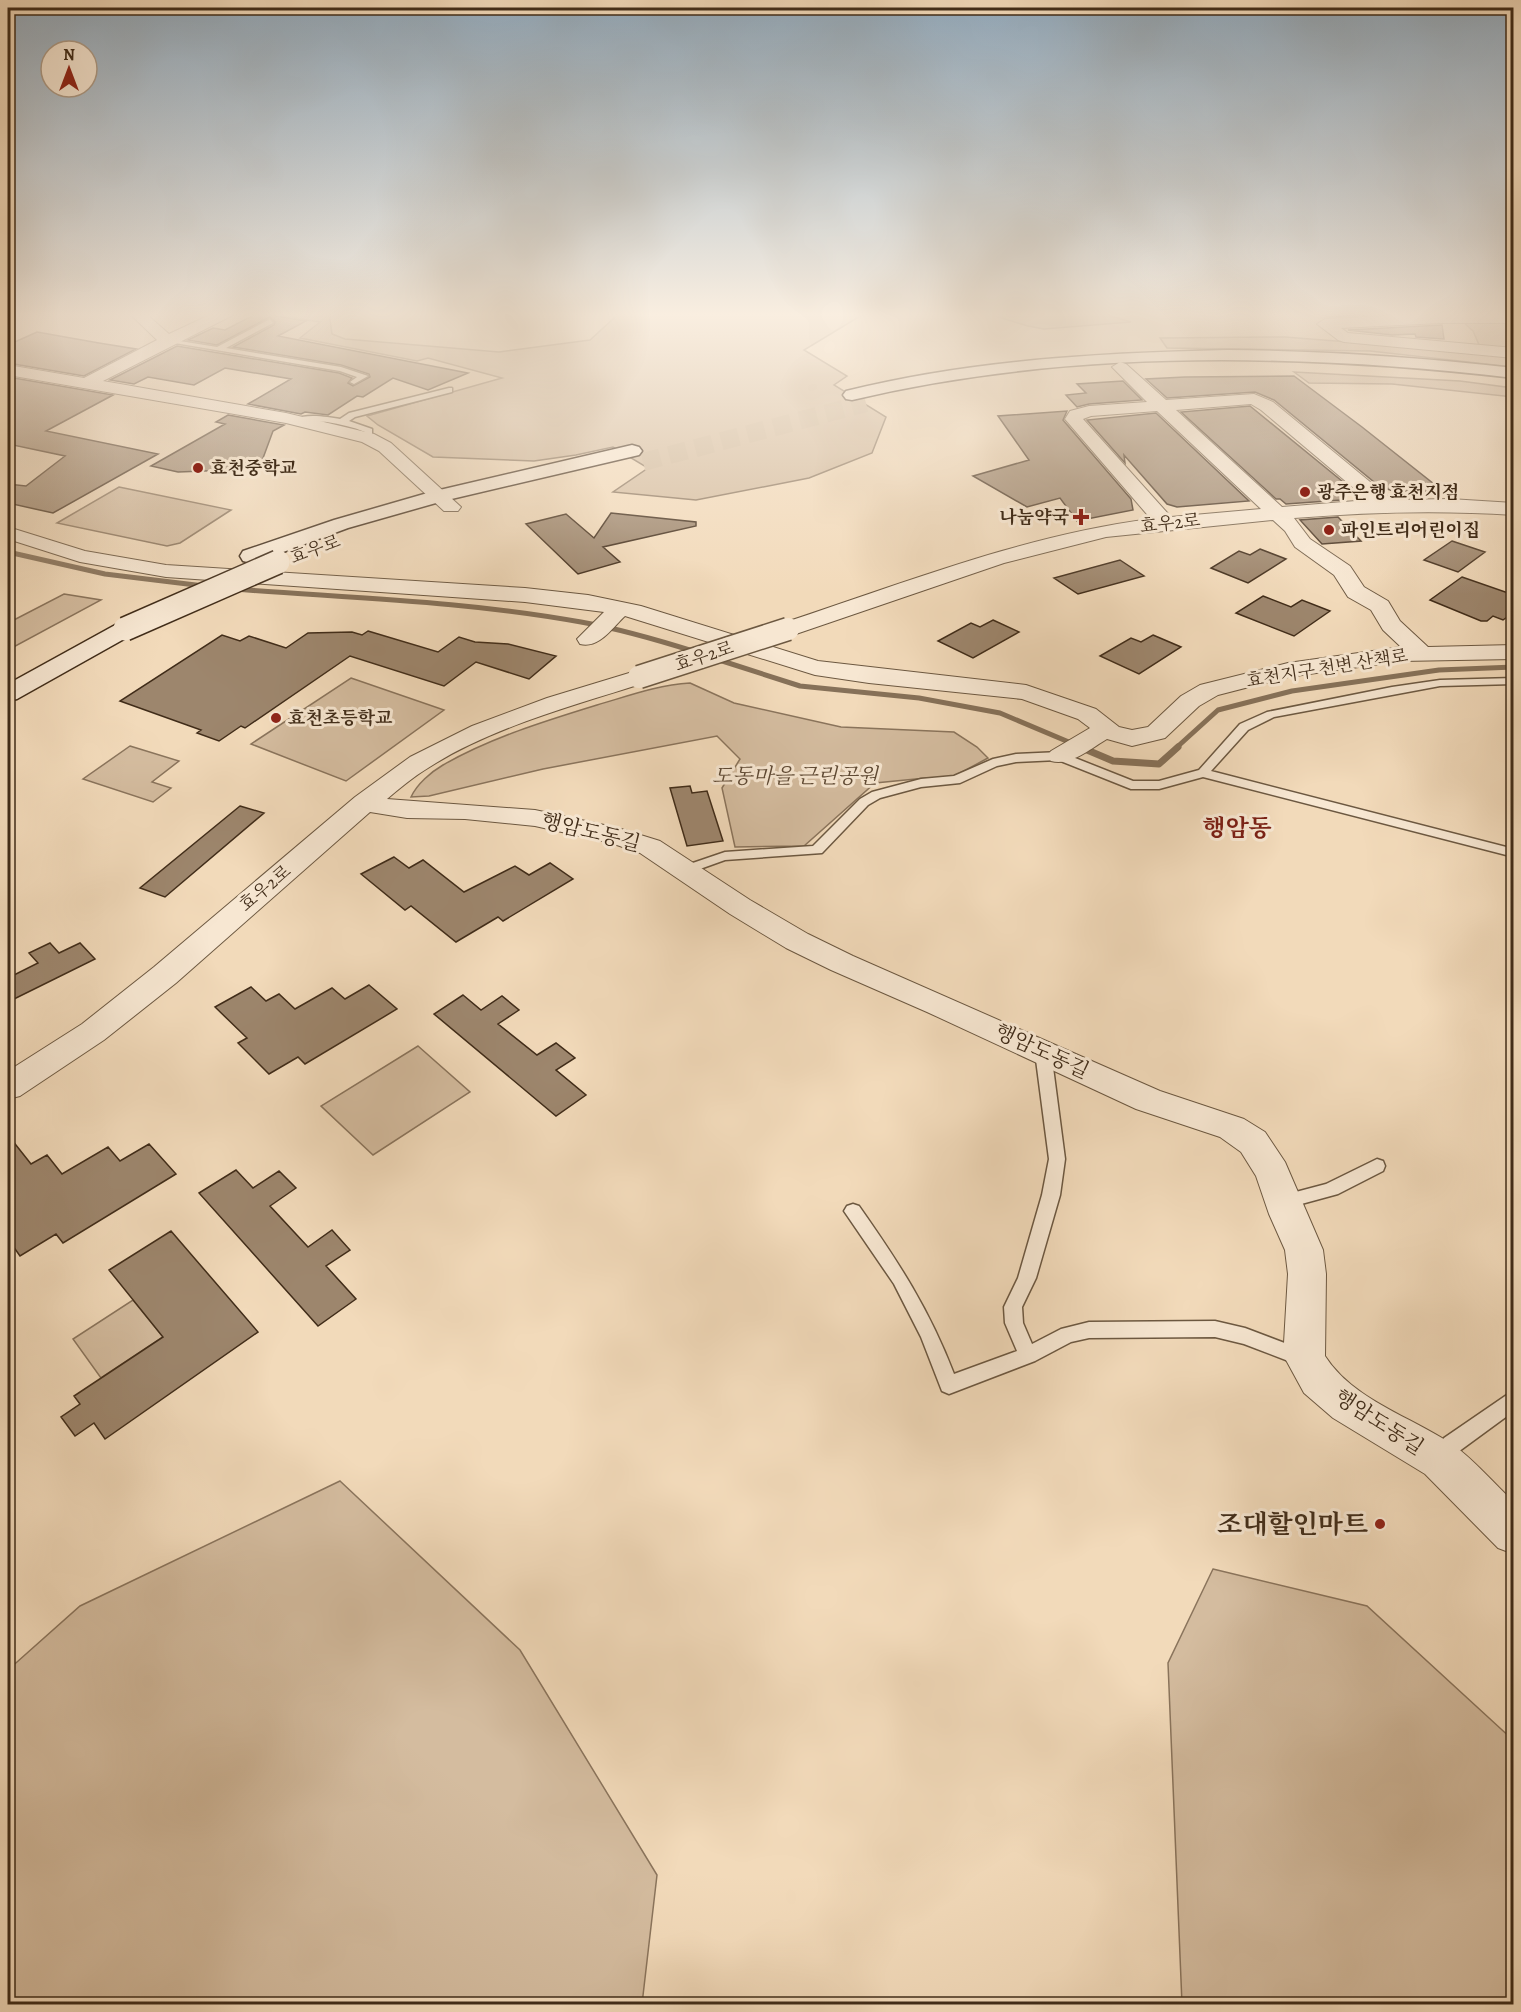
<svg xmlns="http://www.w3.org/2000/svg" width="1521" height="2012" viewBox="0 0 1521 2012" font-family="Alegreya,'Noto Serif KR',serif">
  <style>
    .green { fill: #d4bc9f; stroke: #8a745c; stroke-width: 1.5 }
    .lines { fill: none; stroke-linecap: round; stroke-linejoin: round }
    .stream-far1 { stroke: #867159; stroke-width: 5 }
    .stream { stroke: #867159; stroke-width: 7 }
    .building { fill: #9d866d; stroke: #402c19; stroke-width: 1.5 }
    .secondary-tunnel { stroke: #ceb79a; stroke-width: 18; stroke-dasharray: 18 9; stroke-linecap: butt }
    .lane-casing { stroke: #6c5841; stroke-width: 3 }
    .street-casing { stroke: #6c5841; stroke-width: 2 }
    .secondary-casing { stroke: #402c19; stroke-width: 3 }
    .lane { fill: #f7e7d2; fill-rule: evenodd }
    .street { fill: #f7e7d2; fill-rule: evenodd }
    .secondary { fill: #f7e7d2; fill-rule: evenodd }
    .street-bridge-casing { stroke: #6c5841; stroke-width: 25; stroke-linecap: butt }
    .secondary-bridge-casing { stroke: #402c19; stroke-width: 26; stroke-linecap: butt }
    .street-bridge { stroke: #f7e7d2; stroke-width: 22 }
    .secondary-bridge { stroke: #f7e7d2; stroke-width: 23 }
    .poi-dot { fill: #8f2418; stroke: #f7e7d2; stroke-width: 2 }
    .labels { text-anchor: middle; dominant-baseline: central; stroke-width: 6; stroke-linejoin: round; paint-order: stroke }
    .far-poi-label { font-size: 18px; font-weight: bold; fill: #402c19; stroke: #f7e7d2; text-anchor: start }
    .far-street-label { font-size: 18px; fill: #402c19; stroke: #f7e7d2 }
    .park-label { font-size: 21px; font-style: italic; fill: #5e4934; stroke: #f7e7d2 }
    .street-label { font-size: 21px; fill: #402c19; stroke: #f7e7d2 }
    .quarter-label { font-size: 24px; font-weight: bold; fill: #7a1f14; stroke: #f7e7d2 }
    .near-poi-label { font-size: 26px; font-weight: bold; fill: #402c19; stroke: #f7e7d2; text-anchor: end }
  </style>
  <rect width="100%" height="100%" fill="#f2daba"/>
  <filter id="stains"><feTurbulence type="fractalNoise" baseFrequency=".00333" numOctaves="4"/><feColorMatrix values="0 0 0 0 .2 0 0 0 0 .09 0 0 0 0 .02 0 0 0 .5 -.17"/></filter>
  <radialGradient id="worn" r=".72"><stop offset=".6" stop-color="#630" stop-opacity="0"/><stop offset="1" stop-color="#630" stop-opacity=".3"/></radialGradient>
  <path class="green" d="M282,312H329L332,334L345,339L499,352L590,340L614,318L615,312H867L804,350L847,376L834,385L886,417L872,453L809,478L696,500L613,492L648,468L613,447L576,455L534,461L433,457L378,425L367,416L502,378L428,358L417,361L300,338L320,322L282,316L287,313Z
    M982,312H1097L1131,322L1044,329L1028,326Z
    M1513,319V351L1480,347L1473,331L1461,320Z
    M1285,337L1513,355V367L1370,351L1167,348L1160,338Z
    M1294,372L1460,381L1513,388V397L1392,384L1309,383Z
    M119,487L231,510L180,543L167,546L57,523Z
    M64,594L101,600L8,650V623Z
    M351,678L444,710L346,781L251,744Z
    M690,683L734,703L841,727L954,732L977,747L988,758L949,779L926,778L875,783L804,846L735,847L722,788L740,759L717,736L543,769L429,796L411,797C417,784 431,772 443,765C490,738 545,721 597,705C628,696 657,685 690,683Z
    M130,746L179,761L152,782L171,788L153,802L83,779Z
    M418,1046L470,1092L373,1155L321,1106Z
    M133,1300L163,1337L101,1378L73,1339Z
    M340,1481L520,1650L657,1875L642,2004H8V1670L80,1606Z
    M1213,1569L1367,1606L1513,1740V2004H1182L1168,1663Z"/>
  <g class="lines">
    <path class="stream-far1" d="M8,552L105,574L204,586
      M234,589C350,598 466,601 581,622C620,629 658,640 696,652
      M716,659L800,686L919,698L1000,713L1083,748
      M1176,748L1218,710L1292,691L1439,670L1514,667"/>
    <path class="stream" d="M1080,747L1113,761L1159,764L1178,747"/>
  </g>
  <path class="building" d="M1322,312H1419L1327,317Z
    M258,313L306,321L278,336L468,373L428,390L393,378L363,397L357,396L328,415L305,412L301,414L248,404L291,379L225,368L194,385L148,377L134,384L110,380L177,346L339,373L352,378L348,383L353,386L370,377L369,374L341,365L233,347L274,325L275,322L270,317L217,345L188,340L213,328L225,330Z
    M1442,325L1444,339L1416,337L1415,334L1392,335L1348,330Z
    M37,332L99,343L136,349L84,376L8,363V345Z
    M1294,376L1362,427L1444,492L1393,491L1379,486L1274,400L1255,392L1167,398L1146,379L1185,377Z
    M8,377L113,395L46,431L158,454L53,513L8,503V484L26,486L65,456L8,444Z
    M1123,381L1142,400L1089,404L1077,407L1066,395L1086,393L1077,384Z
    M1250,406L1348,486L1341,500L1286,504L1280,499H1276L1181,412Z
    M1067,411L1063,420L1131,499L1133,510L1077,521L1060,498L1027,507L973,476L1029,460L998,416Z
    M1156,413L1249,501L1177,507L1167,504L1124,455L1125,463L1087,420Z
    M228,415L284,425L273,431L259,469L178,472L151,466L225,424L216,422Z
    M611,513L696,522V526L603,547L620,562L578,574L526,524L566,514L594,538Z
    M1338,517L1361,541L1322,544L1300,520Z
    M1452,541L1485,552L1458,572L1424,560Z
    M1260,549L1286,559L1248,583L1211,568L1239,551L1250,555Z
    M1120,560L1144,576L1078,594L1054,578Z
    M1462,577L1514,595V612L1503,620L1493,616L1487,621H1481L1430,600Z
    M1263,596L1291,607L1302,600L1330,611L1294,636L1236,613Z
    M993,620L1019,632L973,658L938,641L971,623L980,627Z
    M368,631L438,652L459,637L475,642L508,644L556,656L529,679L476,662L444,686L350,656L245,728L241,726L219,741L197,733L201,730L120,701L222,635L240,641L249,636L286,648L308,633L352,632L362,635Z
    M1153,635L1181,647L1139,674L1100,656L1131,638L1141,642Z
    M690,786L692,793L707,791L723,841L687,846L670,788Z
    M240,806L264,813L165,897L140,888Z
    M394,857L409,868L423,860L464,892L515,866L529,875L550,863L573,879L503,921L498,917L456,942L411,906L405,910L361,874Z
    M50,943L59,953L80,943L95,959L8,1002V978L38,963L29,953Z
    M369,985L397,1009L305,1064L298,1057L269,1074L238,1043L247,1038L215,1007L251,987L266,1001L279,994L295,1009L332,988L345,999Z
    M463,995L481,1010L502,996L519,1010L498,1024L537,1055L556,1043L575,1058L556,1070L586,1095L556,1116L434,1014Z
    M8,1135L31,1164L47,1155L62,1174L108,1147L120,1161L149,1144L176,1174L63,1243L56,1234L20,1256L8,1239Z
    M236,1170L253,1188L279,1171L296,1188L270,1206L308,1247L332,1230L350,1250L326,1266L356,1299L318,1326L199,1193Z
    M171,1231L258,1332L105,1439L94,1423L75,1436L61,1417L80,1404L74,1396L163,1337L109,1270Z"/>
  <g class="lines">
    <path class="secondary-tunnel" d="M643,462L866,403"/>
    <defs>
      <path id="lane" d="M270,319L273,323L226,348L341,367L368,376L354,384L350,382L357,377L340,371L163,341L167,339L217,347Z
        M449,388H452V392L355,417L349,421L372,429V438L368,441L364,438L365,432C353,427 340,424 327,422C318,421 302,425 295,420C306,413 327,417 340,419L349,413Z
        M1514,678V684L1440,686L1274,717L1248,730L1211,771L1514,849V857L1203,777L1159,789H1131L1058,760L1016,762L997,766L960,783L921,787L880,798L868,805L822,853L725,860L686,874L679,870L681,867L725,852L813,846L860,799L872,792L921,779L954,776L993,759L1016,754L1060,752L1133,781H1159L1199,770L1240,724L1267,712L1392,687L1440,680Z
        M1043,1046L1048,1048L1051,1052L1065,1159L1060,1195L1036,1278L1022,1307L1023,1323L1032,1344L1061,1329L1089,1322L1215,1321L1245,1328L1311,1353L1313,1359L1311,1365L1304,1367L1244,1344L1215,1337L1089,1338L1071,1342L1035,1361L949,1394L942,1391L921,1337L894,1284L844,1211L847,1206L853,1204L859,1206C899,1263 929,1309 954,1374L1017,1351L1005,1323L1004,1307L1018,1278L1042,1195L1049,1159L1035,1052L1038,1048Z
        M1377,1159L1383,1161L1385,1166L1383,1171L1338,1194L1283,1209L1277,1207L1274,1202L1277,1197L1326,1184Z
        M1514,1390V1411L1458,1452L1447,1467L1440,1470L1433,1467L1430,1460L1444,1438Z"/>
      <path id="street" d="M128,312H144L169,334L216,312H236L233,315L103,381L286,413L374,434L391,443L461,507L458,511H444L379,451L362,442L286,423L8,375V365L84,378L157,340Z
        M1440,313H1514V323H1440L1341,328L1348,333L1514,348V358L1344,342L1338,340L1317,324L1325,319Z
        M1120,362L1126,364L1166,400L1254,394L1273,402L1392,500L1450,499L1514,503V515C1440,510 1368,512 1294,518L1310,539L1350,566L1364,587L1388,601L1400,621L1428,647L1514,645V659L1401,661L1288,677L1218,695L1199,706L1165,738L1132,746L1107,739C1090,749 1071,766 1051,761L1047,756L1051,751L1090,728L1078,719L1022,699L869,683L815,675L625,616C612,628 599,649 580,644L577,639L604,612L525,602L166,577L80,562L8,539V527L85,551L166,565L525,588L588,595L641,606L818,661L1026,685L1096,709L1119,727L1132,730L1148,727L1181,696L1200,685L1288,663L1401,647L1383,630L1371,610L1348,597L1334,575L1295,547L1285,531L1273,520L1106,537L1004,563L796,634L788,636L780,634L777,629L780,624C902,584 1024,535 1151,519L1065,419L1070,411L1089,406L1147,402L1112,367ZM1251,404L1261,410L1368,500L1282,507L1176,410ZM1157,411L1261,509L1171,517L1083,419L1091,416Z
        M639,670L647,672L651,677L647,682C576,705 491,727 428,768C413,777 400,788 387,799L535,810L618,828L660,841L750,900L808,934L853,956L1160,1091L1244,1119L1265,1132L1285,1162L1323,1250L1326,1274L1325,1356C1353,1400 1412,1417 1453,1445C1475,1460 1494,1484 1514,1502V1554L1498,1548L1425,1474L1333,1418L1304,1393L1286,1360L1284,1343L1288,1274L1285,1250L1269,1214L1256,1176L1241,1152L1220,1137L1136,1109L927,1012L831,970L786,948L730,914L640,853L611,843L535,826L465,819L407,818L370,812L176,983L104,1040L20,1096L8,1099V1071L82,1024L154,967L355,797L410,757L472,726L547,698Z"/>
      <path id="secondary" d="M1227,350C1323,351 1418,357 1514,368V378C1298,353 1064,349 852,400L846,399L843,395L846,391C970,360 1099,353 1227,350Z
        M632,445L639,447L642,451L639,455L443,501L348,528L259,561L251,563L243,561L240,556L243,551L334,520L431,492Z
        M125,622L133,624L137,629L133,634L17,699L8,701V684L117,624Z"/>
    </defs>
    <use href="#lane" class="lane-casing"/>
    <use href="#street" class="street-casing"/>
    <use href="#secondary" class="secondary-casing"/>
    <use href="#lane" class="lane"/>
    <use href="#street" class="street"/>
    <use href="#secondary" class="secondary"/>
    <defs>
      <path id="street-bridge" d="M639,677L788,629"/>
      <path id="secondary-bridge" d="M125,629L278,562"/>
    </defs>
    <use href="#street-bridge" class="street-bridge-casing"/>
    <use href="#secondary-bridge" class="secondary-bridge-casing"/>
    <use href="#street-bridge" class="street-bridge"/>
    <use href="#secondary-bridge" class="secondary-bridge"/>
  </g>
  <linearGradient id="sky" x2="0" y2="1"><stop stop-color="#93acc0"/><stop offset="0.53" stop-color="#f9eee0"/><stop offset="1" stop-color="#f9eee0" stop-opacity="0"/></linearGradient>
  <rect width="1521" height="594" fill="url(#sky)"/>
  <g class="poi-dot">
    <circle cx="198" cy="468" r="6"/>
    <circle cx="1305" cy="492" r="6"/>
    <path d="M1078 508h6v6h6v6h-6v6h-6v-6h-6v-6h6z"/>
    <circle cx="1329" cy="530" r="6"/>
    <circle cx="276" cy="718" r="6"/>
    <circle cx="1380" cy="1524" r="6"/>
  </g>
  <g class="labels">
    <g class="far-poi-label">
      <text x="210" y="468">효천중학교</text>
      <text x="1317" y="492">광주은행 효천지점</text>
      <text x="1069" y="517" text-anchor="end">나눔약국</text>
      <text x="1341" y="530">파인트리어린이집</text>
      <text x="288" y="718">효천초등학교</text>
    </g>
    <g class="far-street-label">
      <text transform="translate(1170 523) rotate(-6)">효우2로</text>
      <text transform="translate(315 549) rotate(-20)">효우로</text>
      <text transform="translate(704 656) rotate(-18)">효우2로</text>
      <text transform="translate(1327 668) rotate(-9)">효천지구 천변 산책로</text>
      <text transform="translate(265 888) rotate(-40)">효우2로</text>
    </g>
    <g class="park-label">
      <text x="795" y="776">도동마을 근린공원</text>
    </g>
    <g class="street-label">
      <text transform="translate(591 832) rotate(14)">행암도동길</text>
      <text transform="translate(1042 1051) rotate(25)">행암도동길</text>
      <text transform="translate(1379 1422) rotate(33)">행암도동길</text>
    </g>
    <g class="quarter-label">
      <text x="1237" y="828">행암동</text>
    </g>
    <g class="near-poi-label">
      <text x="1368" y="1524">조대할인마트</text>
    </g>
  </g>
  <rect width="1521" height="2012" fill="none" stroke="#f2daba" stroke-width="30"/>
  <rect x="9" y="9" width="1503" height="1994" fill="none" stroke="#402c19" stroke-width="3"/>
  <rect x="15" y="15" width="1491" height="1982" fill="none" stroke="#402c19" stroke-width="1.5"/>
  <g transform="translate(69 69)"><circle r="28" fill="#f7e7d2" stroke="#ae9c88" stroke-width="1.5"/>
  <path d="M0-4.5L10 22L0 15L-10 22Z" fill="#8f2418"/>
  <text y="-9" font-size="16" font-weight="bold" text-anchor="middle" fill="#402c19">N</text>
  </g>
  <rect width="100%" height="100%" filter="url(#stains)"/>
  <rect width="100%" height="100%" fill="url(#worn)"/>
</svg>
